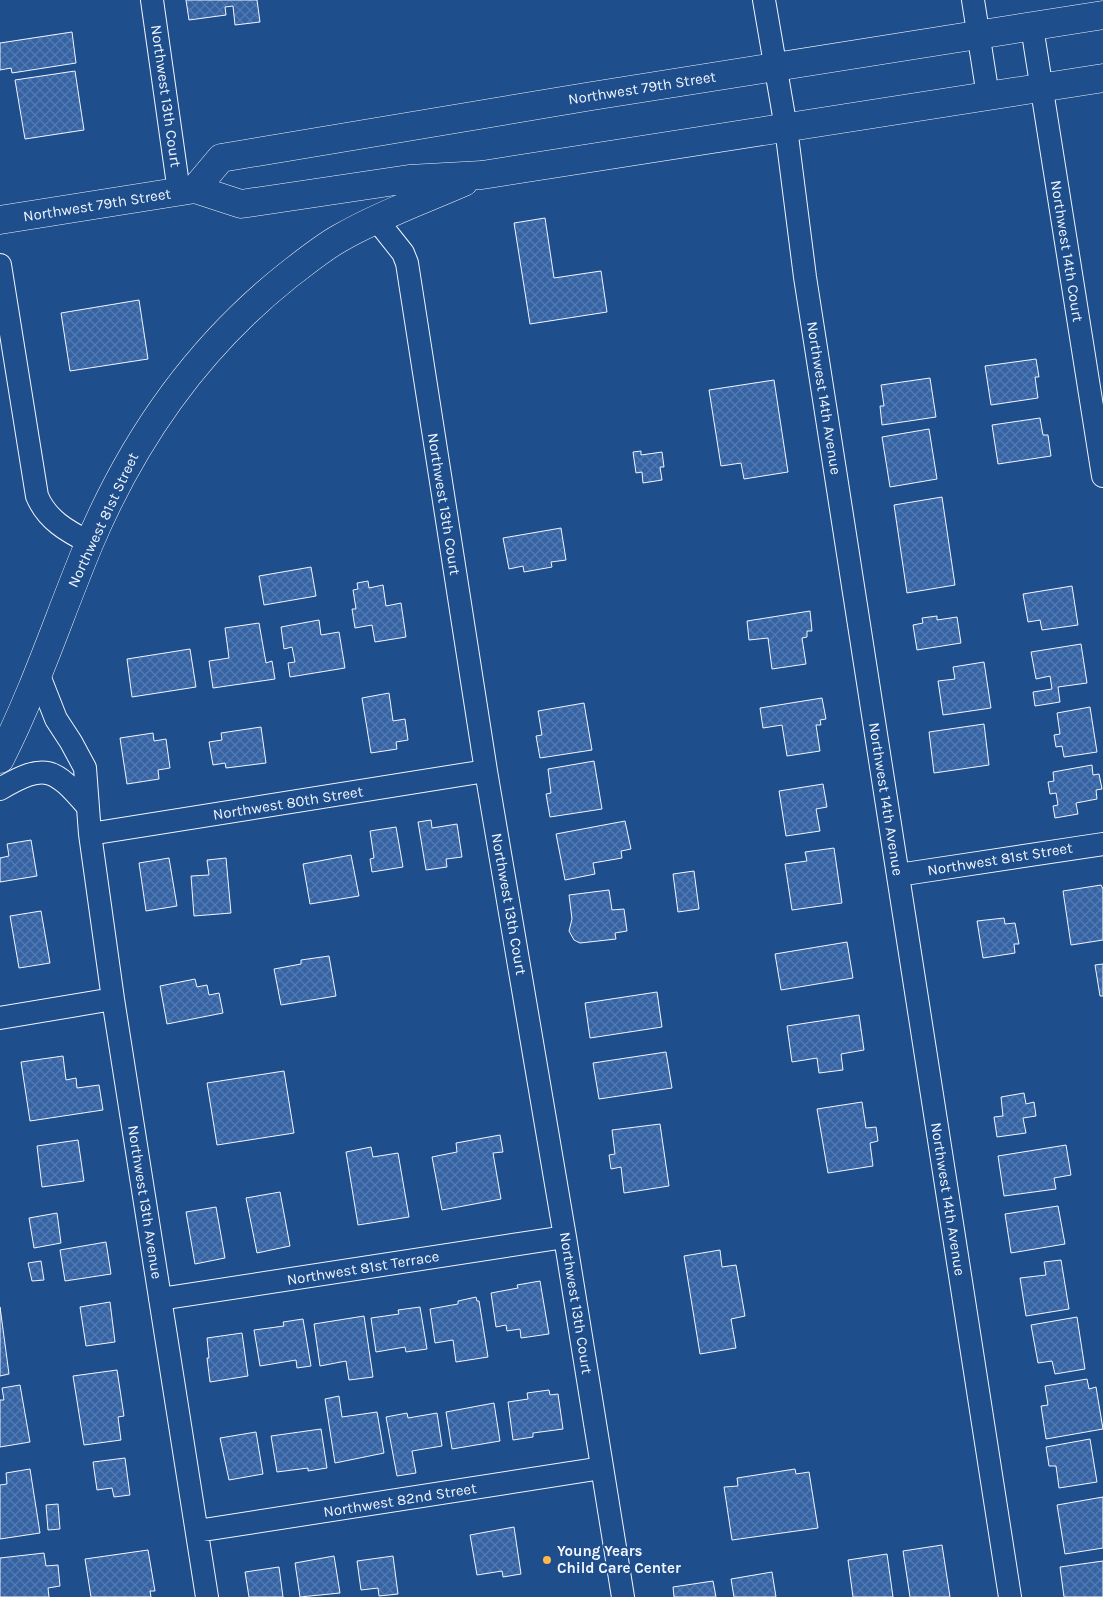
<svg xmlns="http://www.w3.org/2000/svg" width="1103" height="1597" viewBox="0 0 1103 1597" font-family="Karla,sans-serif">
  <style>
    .building { fill: url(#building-cross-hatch); stroke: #f2f6ff }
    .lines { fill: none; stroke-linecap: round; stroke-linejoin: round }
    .street-casing { stroke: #f2f6ff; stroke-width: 24 }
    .primary-casing { stroke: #f2f6ff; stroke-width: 29 }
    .street { stroke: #1f4e8c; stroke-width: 22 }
    .primary { stroke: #1f4e8c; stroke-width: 28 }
    .poi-dot { fill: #ffb74d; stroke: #1f4e8c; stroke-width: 2 }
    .labels { text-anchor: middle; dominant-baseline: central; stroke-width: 4; stroke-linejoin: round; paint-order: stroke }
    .street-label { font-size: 15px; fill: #f2f6ff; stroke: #1f4e8c }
    .poi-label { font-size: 15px; font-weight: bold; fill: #f2f6ff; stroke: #1f4e8c; text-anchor: start }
  </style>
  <defs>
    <pattern id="building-cross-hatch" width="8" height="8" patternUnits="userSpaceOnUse" patternTransform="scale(1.25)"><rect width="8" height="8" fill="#3563a3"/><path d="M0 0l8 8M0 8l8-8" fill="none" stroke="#537ab1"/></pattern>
  </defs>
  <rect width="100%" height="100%" fill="#1f4e8c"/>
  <path class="building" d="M186,0H257L260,22L235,25L233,6L225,7L226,15L189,20Z
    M72,32L76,63L12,73L11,68L0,70V43Z
    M75,71L84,130L25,139L15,80Z
    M545,218L554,278L601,271L607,312L530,324L514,223Z
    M139,300L148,359L70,371L61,313Z
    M1036,359L1039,377H1035L1038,398L991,405L985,366Z
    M930,378L936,417L882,425L880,406H884L881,385Z
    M774,380L788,472L744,479L741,463L721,466L709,390Z
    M1040,418L1043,435H1048L1051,456L998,464L992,425Z
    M929,429L937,479L890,487L882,437Z
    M641,451V455L662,452L664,467H660L662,480L643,483L642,472L636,473L633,452Z
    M942,497L955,585L907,593L894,505Z
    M561,528L566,560L551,562L552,567L524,572L523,566L509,569L503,538Z
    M311,567L316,596L264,605L259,576Z
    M368,581L369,588L383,585L386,606L401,603L406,637L375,642L372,625L355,628L352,609H356L353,590L358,589L357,583Z
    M1072,586L1078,625L1042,630L1040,620L1028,622L1023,594Z
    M810,611L812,631H807V637L802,638L806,664L772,669L768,638L749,640L747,621Z
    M937,616V620L957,617L961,643L917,650L913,625L923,623L922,618Z
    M319,620L321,635L339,632L345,668L290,677L288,663L295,662L292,647L284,649L281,627Z
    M259,623L266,663L272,661L275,679L213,688L209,661L229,658L225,628Z
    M1081,644L1087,683L1058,687L1060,702L1035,706L1033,692L1052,689L1050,676L1036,679L1031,652Z
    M190,649L196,687L132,697L127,659Z
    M984,662L991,708L943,715L938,681L955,679L953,667Z
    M389,693L393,721L405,719L408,740L396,742L397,749L371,753L362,698Z
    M822,698L826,719L820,720L821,725H816L820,751L787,756L782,725L763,728L760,708Z
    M584,703L592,750L540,758L536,736L542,735L538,711Z
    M1090,707L1097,752L1064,757L1062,746L1056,747L1054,735L1060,734L1057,713Z
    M984,724L989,765L934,773L929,732Z
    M261,727L266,763L226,768L225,763L213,765L209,742L222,740L221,733Z
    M153,733L154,741L166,739L170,768L158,770L159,779L127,784L120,738Z
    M594,761L602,809L550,817L546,794L551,793L548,769Z
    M1092,765L1093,775L1099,774L1102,789L1096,790L1097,799L1076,803L1078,814L1055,818L1053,806L1058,805L1056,793L1050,794L1048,782L1054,781L1053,772Z
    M823,784L827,807L816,809L820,831L786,836L779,791Z
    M431,820L432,828L457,824L462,857L446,859L447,867L426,870L418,822Z
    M625,821L631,849L621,851L622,858L593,863L595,874L565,880L556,834Z
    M396,827L403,867L372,872L370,859L374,858L370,831Z
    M31,840L37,876L0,882V858L9,856L7,844Z
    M834,848L842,903L792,910L785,864L807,861L805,852Z
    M351,855L359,896L310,904L303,864Z
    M169,858L177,906L146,911L139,863Z
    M226,858L231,913L194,916L191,876L209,875L207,860Z
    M694,871L699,909L678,912L673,874Z
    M1101,885L1103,889V940L1071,945L1063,891Z
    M609,890L612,910L624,909L627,931L615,933L616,939L580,943L574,940L569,931L572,919L569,895Z
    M41,911L50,963L19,968L10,916Z
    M1004,918L1005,924L1015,923L1019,944H1014L1015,953L983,958L977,921Z
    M847,942L853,978L781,990L775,954Z
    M329,956L336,996L281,1005L274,969L301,964V960Z
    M1103,964V996H1100L1095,965Z
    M195,979L197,987L207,985L209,995L219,993L223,1013L167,1024L160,986Z
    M657,992L662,1027L590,1038L585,1003Z
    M859,1015L864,1050L841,1054L843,1070L819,1073L817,1058L792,1062L787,1026Z
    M666,1052L672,1088L599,1099L593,1063Z
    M63,1056L66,1080L76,1078L77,1088L99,1085L103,1110L30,1121L21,1062Z
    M284,1071L294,1133L217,1145L207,1083Z
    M1024,1093L1026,1104L1034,1102L1036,1116L1023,1118L1026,1133L997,1137L994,1117L1003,1116L1001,1097Z
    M862,1102L866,1128L876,1127L878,1141L870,1143L873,1166L828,1173L817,1109Z
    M660,1124L669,1186L624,1193L621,1167L611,1169L609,1155L615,1154L612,1130Z
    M500,1135L503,1152L493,1153L501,1199L442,1210L432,1157L457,1152L456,1143Z
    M78,1140L84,1181L42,1187L37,1146Z
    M1066,1145L1071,1175L1054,1178L1056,1189L1004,1196L998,1156Z
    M371,1147L373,1157L398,1153L409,1217L358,1225L346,1152Z
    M280,1192L290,1246L257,1253L246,1198Z
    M1058,1206L1065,1244L1011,1253L1005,1214Z
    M216,1207L225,1258L195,1264L186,1212Z
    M57,1213L61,1243L34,1248L29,1218Z
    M106,1242L111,1274L65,1281L60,1250Z
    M720,1250L722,1267L736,1265L745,1316L731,1319L736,1348L700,1354L684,1256Z
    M1061,1260L1069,1309L1026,1316L1020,1278L1046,1275L1044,1262Z
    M41,1261L44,1280L32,1281L28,1263Z
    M540,1281L549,1334L521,1338L520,1329L507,1331L506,1325L496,1327L491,1293L518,1288L517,1285Z
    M476,1297L477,1301H479L488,1357L456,1362L453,1340L435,1343L430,1309L458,1304V1301Z
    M110,1302L115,1342L86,1346L80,1307Z
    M0,1307L9,1374L0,1376Z
    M420,1307L427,1349L406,1352L405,1347L376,1352L371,1318L399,1314L398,1310Z
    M364,1316L373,1377L349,1380L346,1361L320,1366L314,1324Z
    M1077,1317L1085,1369L1055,1374L1052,1361L1038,1363L1031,1325Z
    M303,1319L311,1366L297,1368L296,1360L260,1366L254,1330L284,1326L283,1322Z
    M242,1333L248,1376L210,1382L207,1358H209L207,1338Z
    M117,1370L124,1416L118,1417L121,1440L84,1445L73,1376Z
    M1087,1379L1089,1389L1096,1387L1103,1429L1046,1439L1041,1406L1048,1405L1045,1386Z
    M20,1385L30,1442L0,1447V1400H4L2,1388Z
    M549,1390L550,1395L558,1394L563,1429L533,1433V1437L513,1440L508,1402L528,1399L527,1393Z
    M339,1396L342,1417L377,1412L384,1453L335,1463L325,1399Z
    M494,1403L500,1441L452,1449L446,1412Z
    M407,1413L408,1418L437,1413L442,1446L412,1451L416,1473L397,1476L386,1417Z
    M321,1429L327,1468L308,1471V1468L277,1472L271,1436Z
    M256,1432L263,1474L229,1480L220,1438Z
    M1090,1439L1097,1482L1059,1488L1056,1466H1049L1046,1447Z
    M125,1458L130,1495L114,1497L112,1488L97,1490L93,1462Z
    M30,1469L40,1533L0,1539V1485L7,1484L6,1473Z
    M795,1469L796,1474L809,1472L818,1528L732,1540L724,1487L738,1486L737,1478Z
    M1103,1497V1548L1065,1554L1057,1505Z
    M58,1504L60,1529L48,1530L46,1505Z
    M514,1527L521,1574L503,1577L502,1571L477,1575L470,1535Z
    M942,1545L950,1597H910L903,1551Z
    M148,1550L155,1591H150L151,1597H91L85,1559Z
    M44,1553L46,1566L58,1565L60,1586L48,1588L49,1597H0V1558Z
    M887,1554L893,1597H853L848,1560Z
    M334,1556L340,1593L300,1597L295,1563Z
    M393,1556L398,1594L379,1596L378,1588L361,1590L357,1561Z
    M1103,1561V1597H1064L1060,1567Z
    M279,1567L283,1597H249L245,1572Z
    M772,1572L776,1597H734L731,1579Z
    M713,1581L716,1597H674L673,1587Z"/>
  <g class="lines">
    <defs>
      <path id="street" d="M152,0L179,192
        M764,0L786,128L805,277L1010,1597
        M973,0L988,96
        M1032,27L1103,476
        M376,219L403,253L407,263L486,771L565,1237L623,1597
        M0,265L37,496C47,520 67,531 90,543
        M38,673L56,719L71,742L85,768L90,834L113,999L207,1597
        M0,789C46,762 54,768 88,807
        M90,834L486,771
        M898,875L1103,844
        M0,1018L113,999
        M160,1299L565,1237
        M197,1531L602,1468"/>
      <path id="primary" d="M195,189L221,158L592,96L1103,15
        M0,220L195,189L241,204L409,179L482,175L1103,78
        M0,759C35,690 59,616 89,544C133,440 198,347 287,276C304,263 322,248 340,238C380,215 423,200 464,182"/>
    </defs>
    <use href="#street" class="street-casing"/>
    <use href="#primary" class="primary-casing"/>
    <use href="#street" class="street"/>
    <use href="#primary" class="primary"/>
  </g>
  <circle class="poi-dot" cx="547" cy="1560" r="5"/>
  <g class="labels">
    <g class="street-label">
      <text transform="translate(642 88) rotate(-9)">Northwest 79th Street</text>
      <text transform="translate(166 96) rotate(82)">Northwest 13th Court</text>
      <text transform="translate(97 205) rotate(-9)">Northwest 79th Street</text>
      <text transform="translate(1067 251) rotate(81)">Northwest 14th Court</text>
      <text transform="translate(824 398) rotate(81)">Northwest 14th Avenue</text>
      <text transform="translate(444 504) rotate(81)">Northwest 13th Court</text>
      <text transform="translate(103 520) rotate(-65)">Northwest 81st Street</text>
      <text transform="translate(886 799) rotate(81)">Northwest 14th Avenue</text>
      <text transform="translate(288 803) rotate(-9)">Northwest 80th Street</text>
      <text transform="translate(1000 859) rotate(-9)">Northwest 81st Street</text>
      <text transform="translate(509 904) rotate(80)">Northwest 13th Court</text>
      <text transform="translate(948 1199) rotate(81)">Northwest 14th Avenue</text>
      <text transform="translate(145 1202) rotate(81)">Northwest 13th Avenue</text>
      <text transform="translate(363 1268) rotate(-9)">Northwest 81st Terrace</text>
      <text transform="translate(576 1303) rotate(81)">Northwest 13th Court</text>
      <text transform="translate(400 1500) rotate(-9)">Northwest 82nd Street</text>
    </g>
    <g class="poi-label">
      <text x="557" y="1551">Young Years<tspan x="557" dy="17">Child Care Center</tspan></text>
    </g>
  </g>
</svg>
